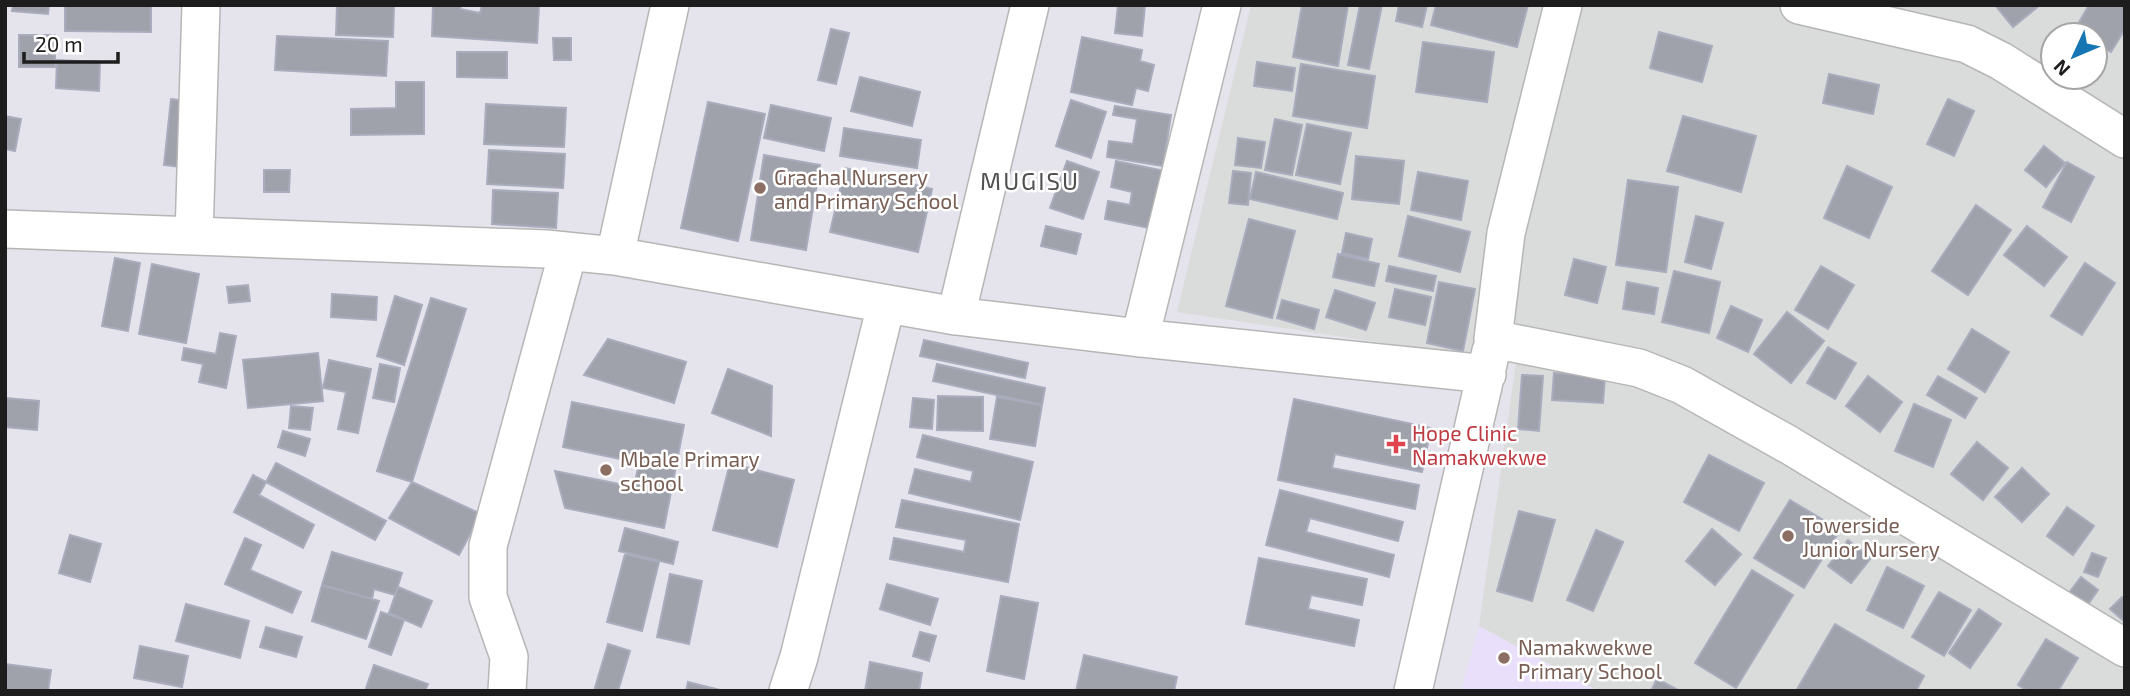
<svg xmlns="http://www.w3.org/2000/svg" width="2130" height="696" viewBox="0 0 2130 696" font-family="'Exo 2',sans-serif">
  <style>
    .residential { fill: #dadbdb; fill-rule: evenodd }
    .education { fill: #eadffb }
    .building { fill: #a0a2ab; stroke: #a8acbd; stroke-width: 2 }
    .lines { fill: none; stroke-linecap: round; stroke-linejoin: round }
    .street-casing { stroke: #b6b6b6; stroke-width: 40 }
    .street { stroke: #fff; stroke-width: 37 }
    .education-dot { fill: #8d6e63; stroke: #fff; stroke-width: 2.5 }
    .health-dot { fill: #e0444e; stroke: #fff; stroke-width: 2.5 }
    .labels { text-anchor: middle; dominant-baseline: central; stroke-width: 5; stroke-linejoin: round; paint-order: stroke }
    .education-label { font-size: 21px; fill: #785e54; stroke: #fff; text-anchor: start }
    .health-label { font-size: 21px; fill: #be3a42; stroke: #fff; text-anchor: start }
    .quarter-label { font-size: 24px; letter-spacing: 2px; fill: #505050; stroke: #fff }
  </style>
  <rect width="100%" height="100%" fill="#e5e4ed"/>
  <path class="residential" d="M1251,5H2125V691H1598L1479,626L1516,363L1177,312ZM2053,35H2095V77H2053Z"/>
  <path class="education" d="M1479,626L1598,691H1461Z"/>
  <path class="building" d="M13,5H49L48,14L12,11Z
    M65,5H151V32L65,31Z
    M337,5H394L393,37L336,35Z
    M433,5H461L460,9L480,13L482,5H539L537,43L432,36Z
    M1118,5H1145L1142,36L1115,33Z
    M1302,5H1348L1338,66L1293,57Z
    M1360,5H1382L1369,69L1348,65Z
    M1399,5H1427L1422,27L1396,21Z
    M1436,5H1528L1517,47L1431,25Z
    M1995,5H2040L2013,27Z
    M2089,5H2125V29L2111,52L2095,43V35H2081L2074,31Z
    M831,29L849,33L836,84L818,80Z
    M1659,32L1712,46L1702,82L1650,68Z
    M19,35H55V67H19Z
    M277,36L388,41L386,76L275,70Z
    M1082,37L1142,50L1140,61L1154,65L1148,91L1136,88L1132,105L1071,92Z
    M553,38H571V60H554Z
    M1423,42L1494,52L1487,102L1416,92Z
    M457,52H507V78L457,77Z
    M57,60L100,62L99,91L56,88Z
    M1257,62L1295,68L1292,91L1254,86Z
    M1301,64L1375,76L1367,128L1293,116Z
    M1829,74L1879,85L1873,114L1823,103Z
    M860,77L920,92L912,126L851,111Z
    M396,82H424V134L351,135V109L396,108Z
    M171,99L195,102L188,168L164,165Z
    M1948,99L1974,111L1954,156L1927,144Z
    M1071,100L1106,112L1091,158L1056,146Z
    M708,102L765,114L738,241L681,228Z
    M486,104L566,108L564,147L484,144Z
    M771,105L831,118L824,151L764,138Z
    M1115,106L1171,115L1163,166L1107,157L1109,141L1133,144L1137,119L1113,115Z
    M5,116L21,119L15,151L5,149Z
    M1683,116L1756,136L1741,192L1667,171Z
    M1275,119L1302,125L1292,175L1265,170Z
    M1307,124L1351,133L1340,184L1296,175Z
    M844,128L921,140L917,168L840,156Z
    M1238,138L1265,142L1261,168L1235,165Z
    M2044,146L2065,163L2046,187L2025,170Z
    M489,150L565,154L563,188L487,184Z
    M764,155L820,165L806,250L751,240Z
    M1356,156L1404,161L1399,204L1352,199Z
    M1067,161L1099,172L1083,219L1050,208Z
    M1116,161L1165,171L1154,229L1105,219L1108,201L1130,205L1132,192L1111,187Z
    M2067,162L2094,177L2071,222L2043,207Z
    M1847,166L1892,187L1869,238L1824,218Z
    M845,168L932,189L918,252L830,232Z
    M264,170H290L289,192H264Z
    M1233,171L1251,173L1248,205L1229,203Z
    M1256,172L1343,193L1337,219L1250,199Z
    M1418,172L1468,181L1461,220L1411,210Z
    M1628,180L1678,187L1666,272L1616,265Z
    M493,190L558,193L556,228L492,224Z
    M1976,205L2011,230L1968,295L1932,271Z
    M1408,216L1470,232L1460,272L1399,256Z
    M1696,216L1723,223L1711,269L1685,262Z
    M1249,219L1295,231L1272,318L1226,306Z
    M1046,226L1081,234L1076,254L1041,246Z
    M2027,226L2067,257L2044,286L2004,255Z
    M1346,233L1372,239L1368,259L1342,253Z
    M1338,254L1379,264L1374,286L1333,277Z
    M115,258L140,263L128,331L102,326Z
    M1574,259L1606,267L1597,303L1565,295Z
    M2085,263L2115,283L2082,335L2051,316Z
    M152,264L199,274L186,343L139,334Z
    M1389,266L1436,276L1433,291L1386,281Z
    M1821,266L1854,285L1828,329L1795,310Z
    M1674,271L1720,282L1709,333L1662,322Z
    M1439,282L1475,289L1463,351L1427,343Z
    M1627,282L1658,288L1654,314L1623,309Z
    M248,285L250,301L229,303L227,287Z
    M1395,289L1431,297L1425,325L1389,317Z
    M1335,290L1375,303L1366,330L1326,317Z
    M332,294L377,297L376,320L331,317Z
    M395,296L422,305L404,365L377,356Z
    M431,298L466,309L412,482L377,471Z
    M1282,300L1319,310L1314,329L1277,318Z
    M1731,306L1762,320L1748,352L1717,338Z
    M1787,312L1824,341L1791,383L1754,354Z
    M1972,329L2009,352L1985,392L1948,369Z
    M220,333L236,336L226,388L199,382L203,364L182,360L184,348L216,354Z
    M608,339L686,362L674,403L584,375Z
    M924,340L1028,363L1025,378L920,356Z
    M1828,347L1856,363L1835,399L1807,383Z
    M318,353L323,401L248,408L243,360Z
    M329,360L371,369L358,433L338,429L346,392L323,388Z
    M380,364L400,368L394,402L373,398Z
    M937,364L1045,388L1042,405L933,381Z
    M728,369L772,386L771,436L712,413Z
    M1554,373L1605,376L1603,403L1552,400Z
    M1522,375L1543,376L1539,431L1518,429Z
    M1868,376L1902,402L1880,432L1846,406Z
    M1938,376L1977,398L1965,418L1927,395Z
    M938,396L983,397V431L937,430Z
    M997,397L1042,405L1035,446L990,439Z
    M5,398L39,401L37,430L5,427Z
    M913,398L934,400L932,429L910,427Z
    M1294,399L1431,428L1422,472L1335,454L1332,468L1419,485L1415,509L1278,480Z
    M572,402L684,425L664,528L565,508L555,471L634,487L639,463L563,447Z
    M1914,404L1951,420L1933,467L1895,451Z
    M291,406L313,408L310,430L289,428Z
    M283,431L310,439L305,456L278,447Z
    M923,435L1033,462L1020,520L909,493L915,469L971,482L973,471L917,457Z
    M1977,442L2008,468L1983,500L1951,474Z
    M1709,455L1764,483L1739,531L1684,502Z
    M276,463L386,521L375,540L266,482Z
    M730,463L794,480L777,547L713,530Z
    M2022,468L2049,494L2022,522L1995,497Z
    M253,475L266,482L259,495L314,525L303,548L234,512Z
    M412,482L481,514L459,555L389,518Z
    M1280,490L1403,522L1398,541L1310,518L1306,532L1394,555L1389,577L1266,545Z
    M902,500L1019,524L1008,582L890,559L894,538L964,552L966,540L896,527Z
    M1790,500L1840,530L1804,588L1754,558Z
    M2067,507L2094,526L2073,555L2047,536Z
    M1519,511L1555,520L1532,601L1497,591Z
    M625,528L678,542L673,564L619,551Z
    M1712,529L1741,554L1715,585L1686,561Z
    M1596,530L1623,542L1593,611L1567,600Z
    M70,535L101,544L90,582L59,573Z
    M245,538L261,545L250,570L301,592L292,613L225,584Z
    M1848,540L1871,558L1851,583L1828,566Z
    M332,552L402,573L395,595L374,589L372,599L322,585Z
    M2092,553L2106,558L2098,577L2084,572Z
    M625,554L659,562L642,631L607,622Z
    M1259,558L1367,579L1362,605L1311,595L1308,609L1359,620L1354,646L1246,624Z
    M1887,567L1924,586L1903,628L1867,610Z
    M1752,570L1793,595L1736,688L1695,663Z
    M670,574L702,581L689,644L657,637Z
    M2081,577L2098,590L2086,607L2068,594Z
    M887,584L938,599L930,625L880,609Z
    M322,585L379,601L366,639L312,621Z
    M398,587L432,601L421,627L389,613Z
    M1939,592L1971,610L1944,656L1912,637Z
    M1001,596L1038,603L1024,679L987,671Z
    M2122,597L2125,599V622L2110,609Z
    M186,604L249,621L240,658L176,641Z
    M1979,609L2001,624L1970,668L1949,653Z
    M381,612L404,620L391,655L369,647Z
    M1835,624L1924,676L1916,691H1796Z
    M266,627L302,637L296,657L260,647Z
    M920,632L936,636L929,661L913,656Z
    M2046,639L2078,658L2058,691H2028L2018,685Z
    M608,644L630,651L618,691H594Z
    M140,646L188,656L182,687L134,678Z
    M1084,655L1177,677L1174,691H1076Z
    M870,662L922,673L919,691H865Z
    M5,664L51,670L48,691H5Z
    M374,665L428,684L425,691H365Z
    M1657,679L1680,691H1651Z
    M688,682L724,691H686Z"/>
  <g class="lines">
    <defs>
      <path id="street" d="M1563,5L1506,233L1493,339L1639,368L1682,385L1789,445L2125,648
        M1799,5L1967,44L2001,61L2125,139
        M5,229L546,249L615,256L956,316L1140,338L1487,374
        M194,236L201,5
        M615,256L670,5
        M956,316L1030,5
        M1140,338L1222,5
        M507,691L509,657L488,597V546L568,252
        M788,691L799,657L886,305
        M1413,691L1491,351"/>
    </defs>
    <use href="#street" class="street-casing"/>
    <use href="#street" class="street"/>
  </g>
  <g class="education-dot">
    <circle cx="760" cy="188" r="7"/>
    <circle cx="606" cy="470" r="7"/>
    <circle cx="1788" cy="536" r="7"/>
    <circle cx="1504" cy="658" r="7"/>
  </g>
  <path class="health-dot" d="M1392.5 433.5h7v7h7v7h-7v7h-7v-7h-7v-7h7z"/>
  <g class="labels">
    <g class="education-label">
      <text x="774" y="176">Grachal Nursery<tspan x="774" dy="24">and Primary School</tspan></text>
      <text x="620" y="458">Mbale Primary<tspan x="620" dy="24">school</tspan></text>
      <text x="1802" y="524">Towerside<tspan x="1802" dy="24">Junior Nursery</tspan></text>
      <text x="1518" y="646">Namakwekwe<tspan x="1518" dy="24">Primary School</tspan></text>
    </g>
    <g class="health-label">
      <text x="1412" y="432">Hope Clinic<tspan x="1412" dy="24">Namakwekwe</tspan></text>
    </g>
    <g class="quarter-label">
      <text x="1030" y="180">MUGISU</text>
    </g>
  </g>
  <rect width="2130" height="696" fill="none" stroke="#1d1d1d" stroke-width="14"/>
  <g transform="translate(2074 56) rotate(226)"><circle r="33" fill="#ffffff" stroke="#a5a5a5" stroke-width="2"/>
  <path d="M0-5L12 26L0 18L-12 26Z" fill="#1676b4"/>
  <text y="-10" font-size="19" font-weight="bold" text-anchor="middle" fill="#1d1d1d">N</text>
  </g>
  <path d="M24 52v10h94v-10" fill="none" stroke="#1d1d1d" stroke-width="3.5"/>
  <text x="35" y="52" font-size="21" fill="#1d1d1d" stroke="#ffffff" stroke-width="5" paint-order="stroke">20 m</text>
</svg>
